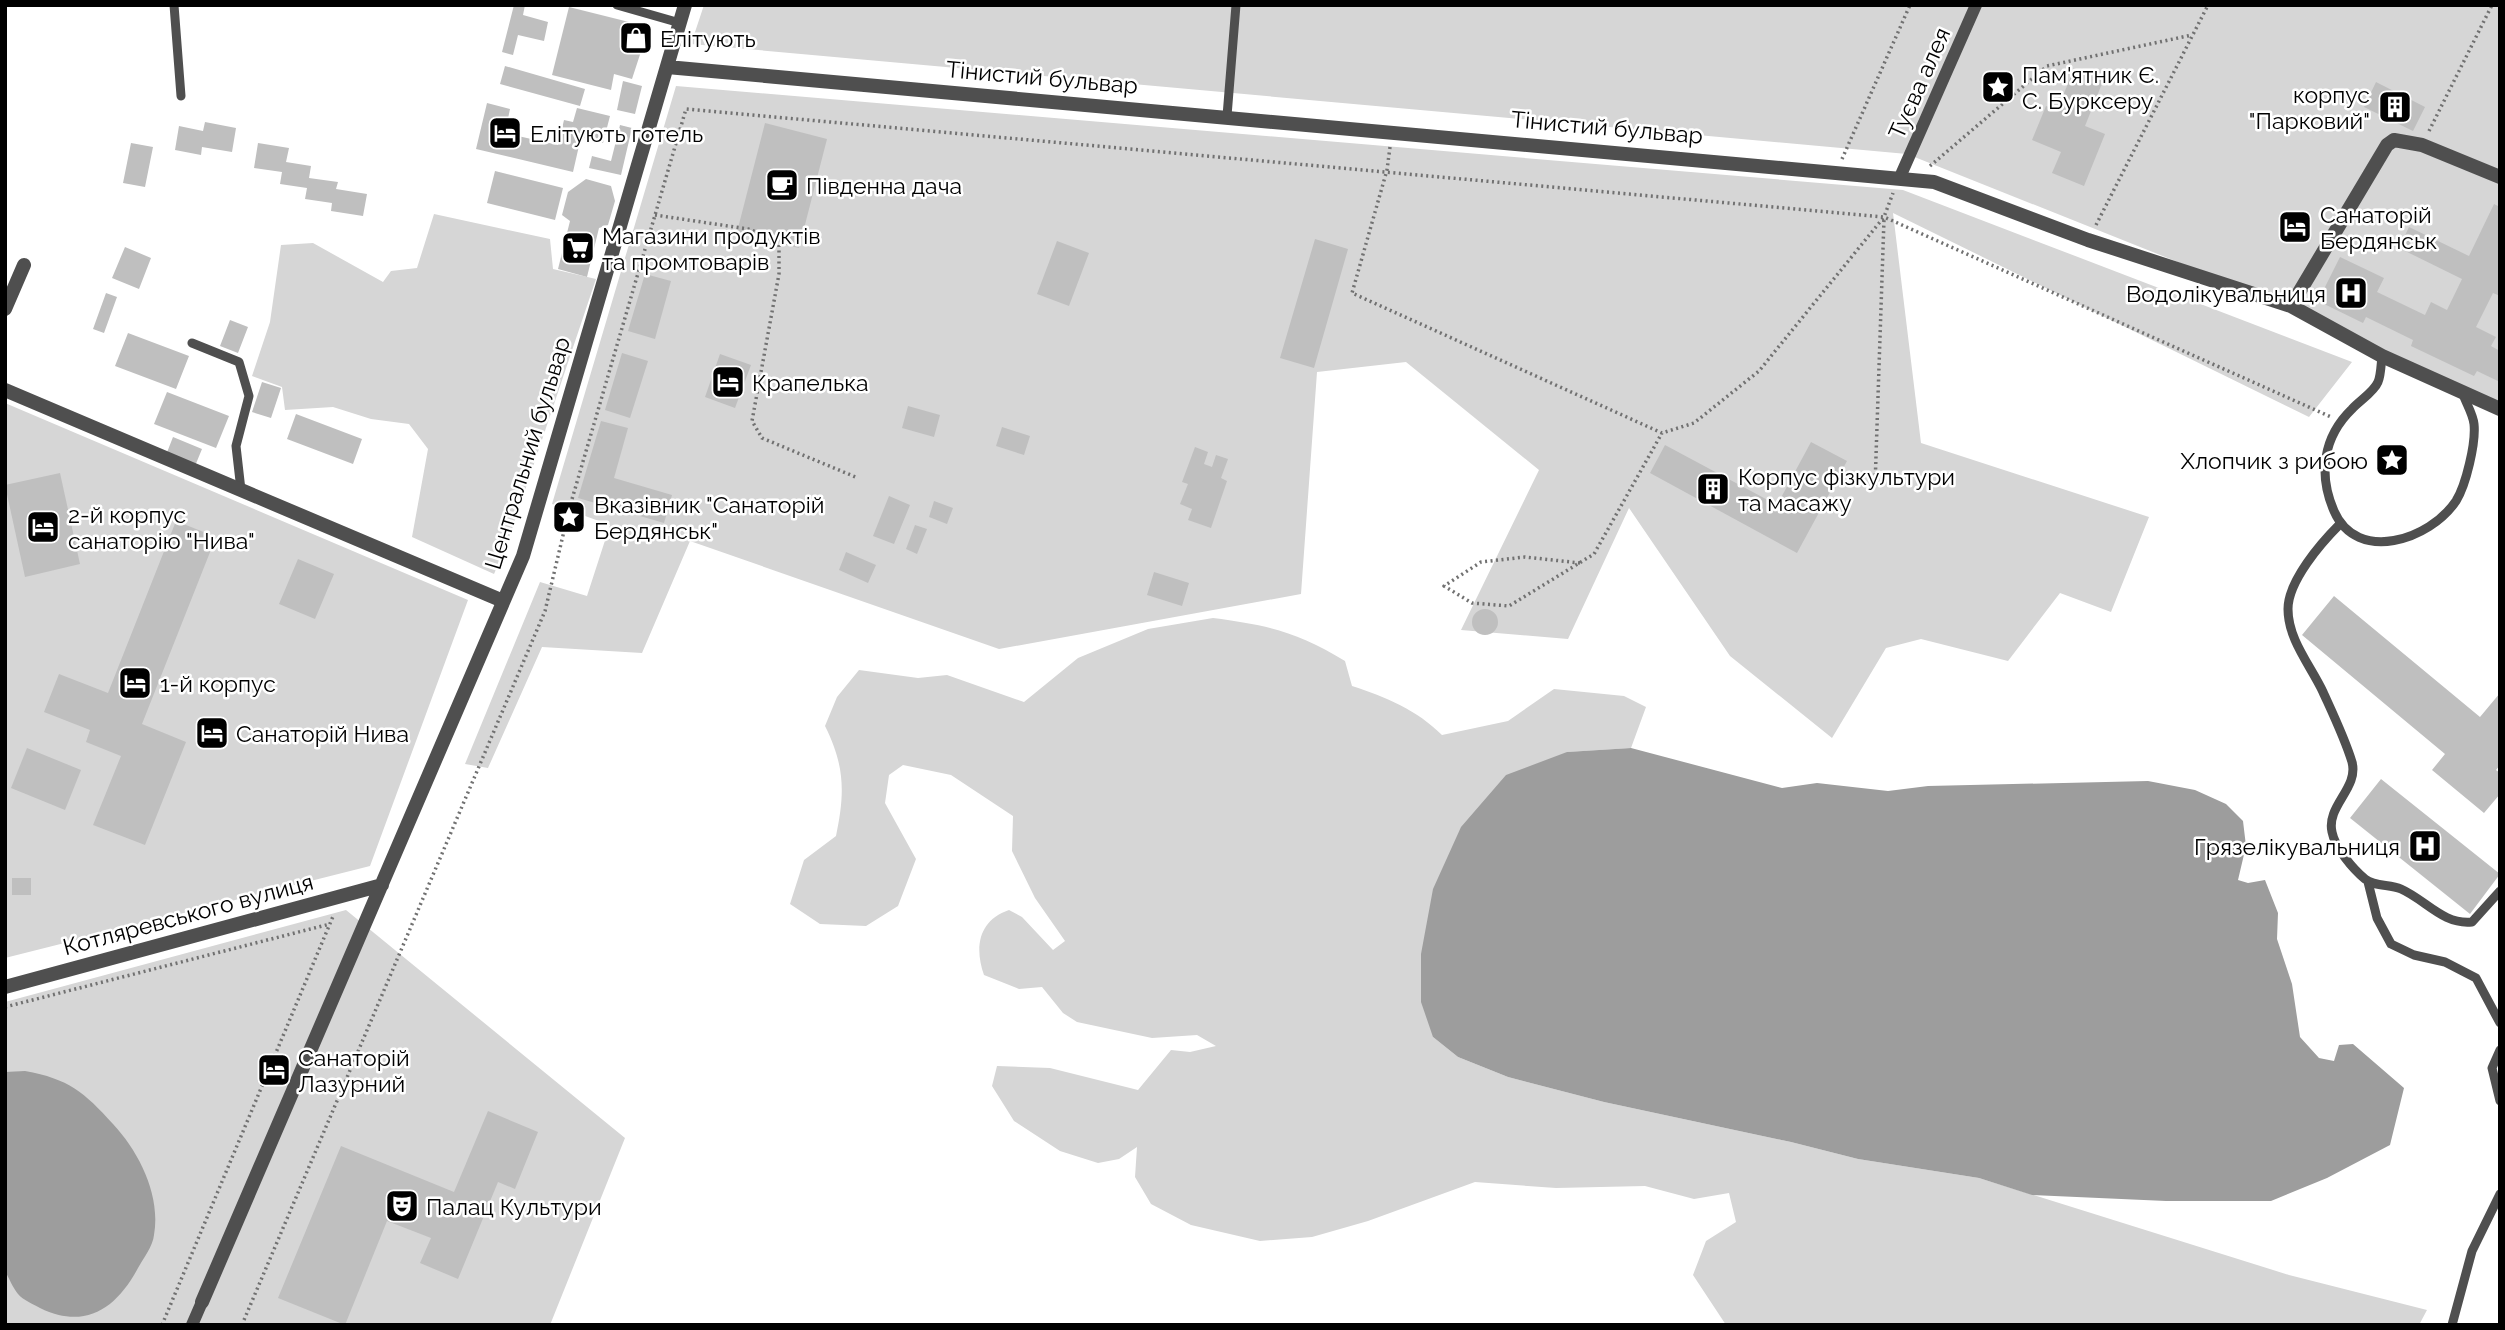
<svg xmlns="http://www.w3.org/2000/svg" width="2505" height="1330" viewBox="0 0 2505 1330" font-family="Raleway,sans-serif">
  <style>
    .green { fill: #d6d6d6 }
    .water { fill: #9d9d9d }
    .building { fill: #bfbfbf }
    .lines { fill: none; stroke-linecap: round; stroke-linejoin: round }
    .path { stroke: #717171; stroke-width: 3.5; stroke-dasharray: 2 3.5; stroke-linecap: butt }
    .service { stroke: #4f4f4f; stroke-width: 9 }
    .pedestrian { stroke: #4f4f4f; stroke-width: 12 }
    .minor { stroke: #4f4f4f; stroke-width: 14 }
    .labels { text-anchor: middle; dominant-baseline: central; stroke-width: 5; stroke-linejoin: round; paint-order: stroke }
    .poi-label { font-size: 23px; fill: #000; stroke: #fff; text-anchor: start }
    .street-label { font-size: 23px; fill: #000; stroke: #fff }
  </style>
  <rect width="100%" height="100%" fill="#fff"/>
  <path class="green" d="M704,5H2500V403L2273,300L1907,154L691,44Z
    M676,86L1903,190L2352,362L2309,417L1893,213L1921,443L2149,517L2111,612L2060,593L2008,661L1921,639L1886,648L1832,738L1730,656L1629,508L1568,639L1461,630L1539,470L1406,362L1317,372L1301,594L999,649L690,541L642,653L542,647L488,768L465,764L540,582L587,596L610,525L552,504Z
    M434,214L550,239L553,269L596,279L506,547L494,574L412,537L428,449L409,424L371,419L333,407L285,410L282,387L252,376L270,322L281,245L313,243L383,282L391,271L417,268Z
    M5,403L468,600L370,866L5,958Z
    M1213,618C1267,625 1298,632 1345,661L1352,686C1386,697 1417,710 1442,735L1508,721L1554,689L1624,696L1646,707L1631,748L1567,752L1433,1037L1458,1057L1508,1077L1604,1102L1791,1142L1858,1159L1979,1178L2289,1275L2427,1310L2419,1325H1726L1693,1275L1706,1241L1736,1222L1729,1193L1694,1199L1645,1186L1556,1188L1475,1182L1368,1221L1312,1237L1260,1241L1191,1225L1151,1204L1135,1177L1137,1147L1119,1159L1098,1163L1060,1151L1014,1121L992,1086L997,1066L1050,1068L1138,1090L1171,1050L1190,1052L1216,1046L1197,1035L1152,1038L1077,1022L1063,1013L1042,987L1019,989L984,975C974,947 979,920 1009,910L1022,917L1053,950L1065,941L1035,898L1012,851L1013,816L951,775L903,765L889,775L885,803L916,859L898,906L866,926L820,924L790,904L804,860L836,836C845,793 845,766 825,726L837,697L859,670L918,678L947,675L1024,702L1078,658L1148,629Z
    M346,910L625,1138L550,1325H5V1002Z"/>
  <path class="water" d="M1631,748L1782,788L1817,783L1888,791L1928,786L2148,781L2195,790L2226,804L2243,821L2246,846L2238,880L2248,883L2265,880L2278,913L2277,939L2292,984L2300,1037L2319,1058L2334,1061L2339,1045L2353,1044L2404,1088L2390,1145L2327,1178L2271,1201H2166L2032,1195L1979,1178L1858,1159L1791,1142L1604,1102L1508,1077L1458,1057L1433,1037L1421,1002V954L1433,889L1461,827L1506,775L1567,752Z
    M25,1071C69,1079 84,1092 113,1124C139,1152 161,1195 154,1235C153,1246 143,1259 138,1268C116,1309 85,1330 40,1308C33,1304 23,1300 18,1294C13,1288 9,1278 5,1271V1072Z"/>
  <path class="building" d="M514,5H525L523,15L548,22L544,41L518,35L513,55L502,52Z
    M569,7L649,27L632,79L614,74L611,90L552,75Z
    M505,66L585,89L580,106L500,84Z
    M2074,69L2103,81L2085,126L2105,134L2084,186L2052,173L2061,152L2032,140L2046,106L2057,110Z
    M623,81L642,86L635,114L617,110Z
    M2376,82L2425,107L2413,131L2364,107Z
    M487,103L510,109L505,133L558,145L564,120L573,122L577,108L610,116L603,143L581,137L573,172L476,149Z
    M205,122L236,128L232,152L202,147L201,155L175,150L179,126L203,131Z
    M765,123L827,139L799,248L737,232Z
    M620,125L632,128L621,175L589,168L592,156L611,161Z
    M131,143L153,147L145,187L123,183Z
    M258,143L289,148L286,162L311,166L309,178L338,182L336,189L367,194L363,216L331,211L332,203L305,199L307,188L280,184L282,172L254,168Z
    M495,171L563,188L555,220L487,203Z
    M586,179L611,186L615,201L608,225L599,228L587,277L558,269L570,221L562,215L568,192Z
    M2494,204L2500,207V296L2493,293L2476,327L2496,337L2491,346L2500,351V382L2477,371L2474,376L2411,346L2413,340L2366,317L2363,323L2318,301L2340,257L2384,278L2377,292L2425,315L2431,302L2447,310L2462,279L2399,248L2409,227L2469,256Z
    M1315,239L1348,249L1314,368L1280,358Z
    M1057,241L1089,253L1069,306L1037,294Z
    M125,247L151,258L139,289L112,278Z
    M645,274L671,281L655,339L628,331Z
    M106,293L117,297L104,333L93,329Z
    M230,320L248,327L238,353L220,346Z
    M128,333L189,356L176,389L115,366Z
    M622,353L648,361L630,418L605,410Z
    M720,354L751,365L735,408L705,397Z
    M262,382L281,388L271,418L252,412Z
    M167,392L229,416L216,448L154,424Z
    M908,406L940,415L934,437L902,428Z
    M296,414L362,439L353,464L287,439Z
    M601,421L628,428L614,478L672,495L664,523L578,498Z
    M1002,427L1030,436L1024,455L996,446Z
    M173,437L202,449L195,466L166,455Z
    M1811,442L1847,461L1797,553L1650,473L1665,445L1777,505Z
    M1195,447L1208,452L1204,464L1212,467L1216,455L1228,459L1221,478L1227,481L1211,528L1188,520L1192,509L1180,504L1188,484L1182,482Z
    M60,473L80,564L25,577L5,485Z
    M889,496L910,505L894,544L873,536Z
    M934,501L953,508L947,524L929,517Z
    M176,521L216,537L142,724L186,742L145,845L93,825L121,756L86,742L90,730L44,712L59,674L108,693Z
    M915,525L927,529L917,554L906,549Z
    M846,552L876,565L868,583L839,570Z
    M298,559L334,574L315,619L279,604Z
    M1154,572L1189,583L1182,606L1147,595Z
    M2334,596L2480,717L2500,693V765L2496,770L2500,773V794L2484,813L2432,770L2445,754L2302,635Z
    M1472 622a13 13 0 1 1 26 0a13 13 0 1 1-26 0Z
    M27,748L81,770L65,810L11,788Z
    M2381,779L2500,874L2470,914L2350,818Z
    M12,878H31V895H12Z
    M488,1111L538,1132L515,1189L498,1182L458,1279L420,1263L431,1238L387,1221L345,1325L278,1298L341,1146L454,1192Z"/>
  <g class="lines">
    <path class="path" d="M2429,131L2492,5
      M1390,147L1387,170L1352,293L1662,433L1694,423L1759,371L1884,217L1893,193
      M1842,159L1910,5
      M1930,166L2047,66L2192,35
      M655,215L748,229L779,240V274L752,421L762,438L858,478
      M2096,225L2208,5
      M1875,486L1884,219
      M1580,563L1525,557L1481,562L1444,586L1472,603L1509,606L1594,554L1662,433
      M5,1007L330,924
      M244,1320L545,611L570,506L686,109L1884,217L2331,417
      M162,1325L334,914"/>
    <path class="service" d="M174,5L181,96
      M617,5L680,23
      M1227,116L1236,5
      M192,343L239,362L249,396L236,446L241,490
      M2382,356C2381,364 2381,375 2378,382C2374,392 2359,401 2352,409C2323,437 2318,474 2334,511C2357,564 2430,540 2456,501C2466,485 2476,443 2474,424C2473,414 2466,403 2463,394
      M2340,524C2321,543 2288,581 2288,609C2288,640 2311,666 2323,692C2333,714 2345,739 2352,762C2359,788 2326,806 2332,832C2335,848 2353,869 2365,879C2375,887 2390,884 2401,889C2426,900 2443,925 2472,922L2500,891
      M2368,882L2377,918L2391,944L2414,955L2445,962L2476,978L2500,1023
      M2500,1050L2492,1068L2500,1101
      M2452,1325L2472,1251L2500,1194"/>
    <path class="pedestrian" d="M1900,177L1976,5
      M192,1325L202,1302"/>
    <path class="minor" d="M667,67L1934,182L2088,240L2291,306L2382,356L2500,409
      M2291,306L2387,145L2394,140L2422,145L2500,177
      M5,309L24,265
      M5,390L503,601
      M5,987L382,885
      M202,1302L523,556L685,5"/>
  </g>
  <defs>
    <symbol id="shop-square" viewBox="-11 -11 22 22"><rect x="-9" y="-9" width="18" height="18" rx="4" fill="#000" stroke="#fff"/><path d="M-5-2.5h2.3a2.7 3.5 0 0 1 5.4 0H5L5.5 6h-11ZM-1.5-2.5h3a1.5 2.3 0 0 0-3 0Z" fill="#fff"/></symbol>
    <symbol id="sight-square" viewBox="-11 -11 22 22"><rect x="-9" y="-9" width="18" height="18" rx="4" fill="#000" stroke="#fff"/><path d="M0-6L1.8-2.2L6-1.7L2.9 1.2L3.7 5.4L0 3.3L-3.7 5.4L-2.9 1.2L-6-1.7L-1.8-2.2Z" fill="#fff"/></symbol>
    <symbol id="building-square" viewBox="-11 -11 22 22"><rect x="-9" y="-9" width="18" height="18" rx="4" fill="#000" stroke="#fff"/><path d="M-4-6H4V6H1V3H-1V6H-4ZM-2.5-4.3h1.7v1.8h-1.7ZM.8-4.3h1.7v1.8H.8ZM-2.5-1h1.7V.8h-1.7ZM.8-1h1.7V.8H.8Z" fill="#fff"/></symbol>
    <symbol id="hotel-square" viewBox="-11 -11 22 22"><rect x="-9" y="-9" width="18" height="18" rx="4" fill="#000" stroke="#fff"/><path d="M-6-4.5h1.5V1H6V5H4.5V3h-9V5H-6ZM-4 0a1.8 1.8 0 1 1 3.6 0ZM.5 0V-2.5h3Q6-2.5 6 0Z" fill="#fff"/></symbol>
    <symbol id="cafe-square" viewBox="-11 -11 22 22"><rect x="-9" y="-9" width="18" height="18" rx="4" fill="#000" stroke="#fff"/><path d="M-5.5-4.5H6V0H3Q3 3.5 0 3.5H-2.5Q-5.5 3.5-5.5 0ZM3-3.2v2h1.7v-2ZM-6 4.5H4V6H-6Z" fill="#fff"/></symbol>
    <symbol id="supermarket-square" viewBox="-11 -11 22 22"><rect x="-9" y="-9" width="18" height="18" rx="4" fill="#000" stroke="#fff"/><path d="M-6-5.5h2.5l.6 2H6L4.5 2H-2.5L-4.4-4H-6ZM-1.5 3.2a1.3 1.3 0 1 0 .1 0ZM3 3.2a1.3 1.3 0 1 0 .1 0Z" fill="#fff"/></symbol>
    <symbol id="hospital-square" viewBox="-11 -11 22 22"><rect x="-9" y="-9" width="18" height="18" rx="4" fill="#000" stroke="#fff"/><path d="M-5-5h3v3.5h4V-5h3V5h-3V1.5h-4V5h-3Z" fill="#fff"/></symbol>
    <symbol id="theatre-square" viewBox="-11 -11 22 22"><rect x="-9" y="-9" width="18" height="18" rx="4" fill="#000" stroke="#fff"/><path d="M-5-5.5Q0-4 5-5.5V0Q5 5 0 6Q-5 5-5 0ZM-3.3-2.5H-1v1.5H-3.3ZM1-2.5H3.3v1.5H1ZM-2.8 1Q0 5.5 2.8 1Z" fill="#fff"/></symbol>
  </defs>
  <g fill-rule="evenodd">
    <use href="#shop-square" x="617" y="19" width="38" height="38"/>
    <use href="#sight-square" x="1979" y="68" width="38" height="38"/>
    <use href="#building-square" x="2376" y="88" width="38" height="38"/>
    <use href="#hotel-square" x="486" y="114" width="38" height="38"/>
    <use href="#cafe-square" x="763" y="166" width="38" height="38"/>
    <use href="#hotel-square" x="2276" y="208" width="38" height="38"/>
    <use href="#supermarket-square" x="559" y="229" width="38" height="38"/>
    <use href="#hospital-square" x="2332" y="274" width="38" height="38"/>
    <use href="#hotel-square" x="709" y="363" width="38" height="38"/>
    <use href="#sight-square" x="2373" y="441" width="38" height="38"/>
    <use href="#building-square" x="1694" y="470" width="38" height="38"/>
    <use href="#sight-square" x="550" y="498" width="38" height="38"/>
    <use href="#hotel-square" x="24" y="508" width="38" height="38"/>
    <use href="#hotel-square" x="116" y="664" width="38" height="38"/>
    <use href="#hotel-square" x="193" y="714" width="38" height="38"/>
    <use href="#hospital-square" x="2406" y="827" width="38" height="38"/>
    <use href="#hotel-square" x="255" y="1051" width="38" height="38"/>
    <use href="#theatre-square" x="383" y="1187" width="38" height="38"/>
  </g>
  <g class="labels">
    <g class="poi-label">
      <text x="660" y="38">Елітують</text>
      <text x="2022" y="74">Пам'ятник Є.<tspan x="2022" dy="26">С. Бурксеру</tspan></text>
      <text x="2370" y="94" text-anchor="end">корпус<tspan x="2370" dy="26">"Парковий"</tspan></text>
      <text x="530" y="133">Елітують готель</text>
      <text x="806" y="185">Південна дача</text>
      <text x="2320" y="214">Санаторій<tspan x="2320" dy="26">Бердянськ</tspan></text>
      <text x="602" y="235">Магазини продуктів<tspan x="602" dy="26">та промтоварів</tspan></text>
      <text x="2326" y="293" text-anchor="end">Водолікувальниця</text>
      <text x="752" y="382">Крапелька</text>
      <text x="2368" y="460" text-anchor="end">Хлопчик з рибою</text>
      <text x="1738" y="476">Корпус фізкультури<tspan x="1738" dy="26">та масажу</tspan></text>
      <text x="594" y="504">Вказівник "Санаторій<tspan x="594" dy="26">Бердянськ"</tspan></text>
      <text x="68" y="514">2-й корпус<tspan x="68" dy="26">санаторію "Нива"</tspan></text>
      <text x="160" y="683">1-й корпус</text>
      <text x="236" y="733">Санаторій Нива</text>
      <text x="2400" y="846" text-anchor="end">Грязелікувальниця</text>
      <text x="298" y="1057">Санаторій<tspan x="298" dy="26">Лазурний</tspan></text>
      <text x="426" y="1206">Палац Культури</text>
    </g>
    <g class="street-label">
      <text transform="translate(1042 77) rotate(5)">Тінистий бульвар</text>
      <text transform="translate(1919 83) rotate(-66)">Туєва алея</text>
      <text transform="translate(1607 127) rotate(5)">Тінистий бульвар</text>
      <text transform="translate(527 453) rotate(-73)">Центральний бульвар</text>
      <text transform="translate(188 914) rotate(-15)">Котляревського вулиця</text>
    </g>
  </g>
  <rect width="2505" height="1330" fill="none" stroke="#000000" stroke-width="14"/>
</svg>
